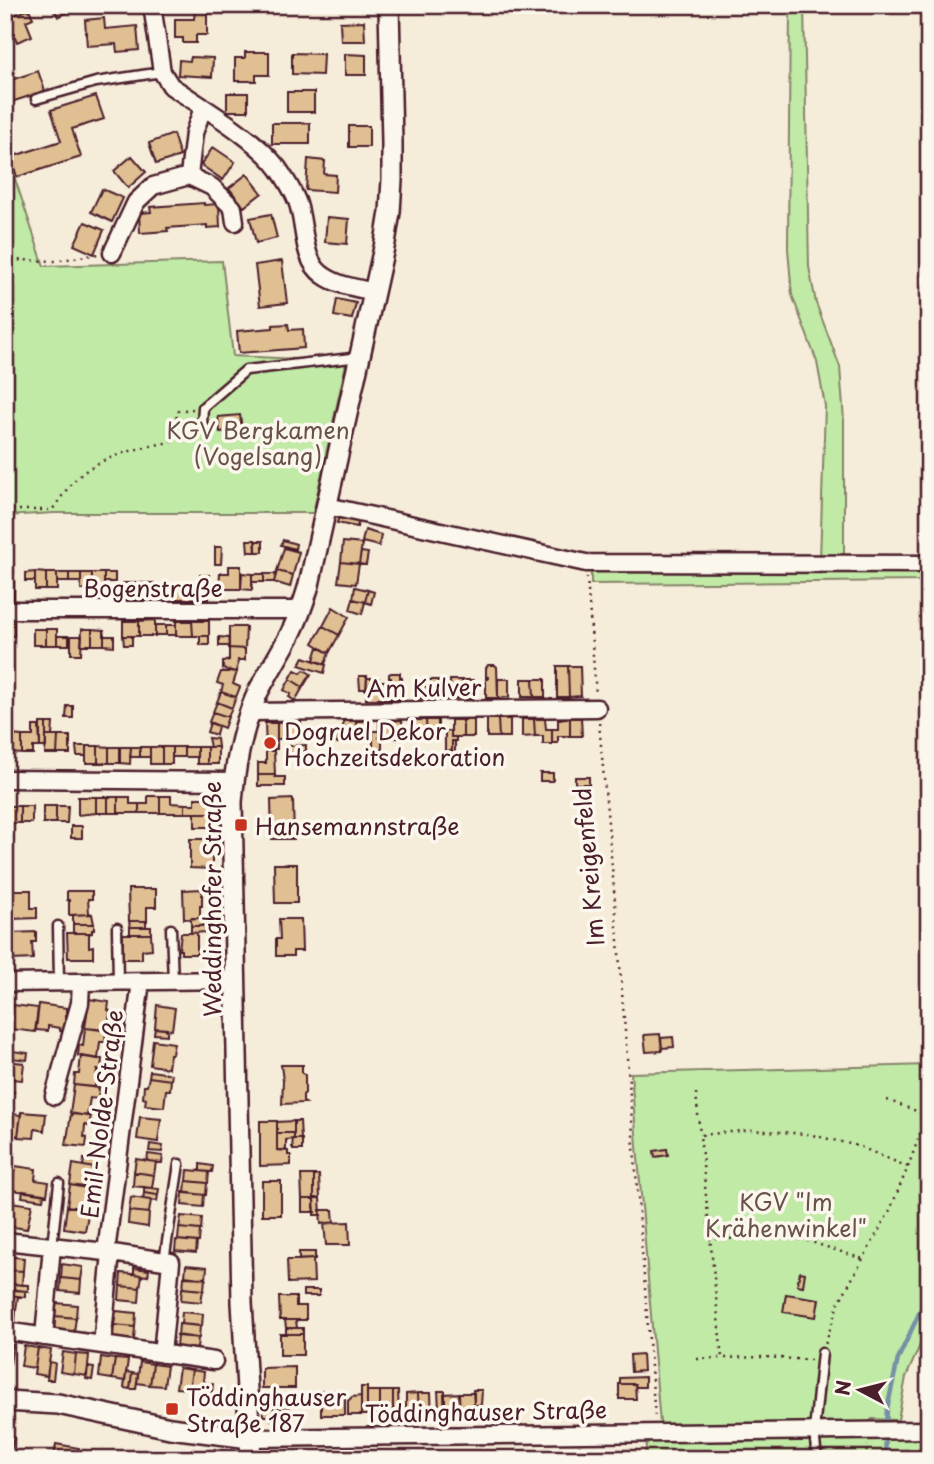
<svg xmlns="http://www.w3.org/2000/svg" width="934" height="1464" viewBox="0 0 934 1464" font-family="'Playpen Sans',sans-serif">
  <style>
    .green { fill: #c0eaa6; stroke: #858468; stroke-width: 2 }
    .lines { fill: none; stroke-linecap: round; stroke-linejoin: round }
    .stream { stroke: #7690a5; stroke-width: 4.5 }
    .building { fill: #e0bf92; stroke: #4a1f2b; stroke-width: 2 }
    .service-casing { stroke: #4a1f2b; stroke-width: 13 }
    .minor-casing { stroke: #4a1f2b; stroke-width: 21 }
    .tertiary-casing { stroke: #4a1f2b; stroke-width: 24 }
    .path { stroke: #4a1f2b; stroke-width: 2.5; stroke-dasharray: 2 5; stroke-linecap: butt }
    .service { stroke: #fbf7ec; stroke-width: 8 }
    .minor { stroke: #fbf7ec; stroke-width: 16 }
    .tertiary { stroke: #fbf7ec; stroke-width: 19 }
    .poi-dot { fill: #c8321e; stroke: #fbf7ec; stroke-width: 2.5 }
    .labels { text-anchor: middle; dominant-baseline: central; stroke-width: 7; stroke-linejoin: round; paint-order: stroke }
    .park-label { font-size: 23px; fill: #68524a; stroke: #fbf7ec }
    .street-label { font-size: 23px; fill: #4a1f2b; stroke: #fbf7ec }
    .poi-label { font-size: 23px; fill: #4a1f2b; stroke: #fbf7ec; text-anchor: start }
  </style>
  <rect width="100%" height="100%" fill="#f6ecda"/>
  <filter id="ink" filterUnits="userSpaceOnUse"><feTurbulence type="fractalNoise" baseFrequency=".0143" numOctaves="2"/><feDisplacementMap in="SourceGraphic" scale="14" xChannelSelector="R" yChannelSelector="G"/><feConvolveMatrix kernelMatrix="1 2 1 2 8 2 1 2 1" color-interpolation-filters="sRGB"/></filter>
  <g filter="url(#ink)">
    <path class="green" d="M790,5H804L809,267L816,303L840,367L844,421V556L820,560L825,406L817,362L792,295L788,249Z
      M5,149L44,266L222,261L233,356L297,359L346,364L313,513H54L5,516Z
      M591,567L929,568V581L591,584Z
      M929,1065V1325L906,1377L898,1420L872,1419L858,1437L898,1439H929V1459H645L646,1446L660,1424L631,1073Z"/>
    <g class="lines">
      <path class="stream" d="M886,1427L887,1409L898,1359L929,1292
        M885,1459L886,1435"/>
    </g>
    <path class="building" d="M52,5H69L72,10L58,17Z
      M29,9L33,18L26,21L32,36L17,42L7,18Z
      M195,11H207V35H196V43H183V38H175V19H194Z
      M104,18L105,29L137,26L139,50L117,52L116,44L87,46L85,20Z
      M364,21L365,41H341L340,22Z
      M245,52H269V75H256V81H235V58H245Z
      M292,53L323,54L322,75L292,74Z
      M345,54L366,55V75H345Z
      M191,57L213,58L212,77L178,75L179,60L190,61Z
      M38,71L45,91L8,103L5,94V82Z
      M287,92H314V112H287Z
      M227,93H248V111H227Z
      M96,96L104,119L72,129L81,157L17,177L11,157L61,141L51,110Z
      M272,123H310V144H272Z
      M349,126H369V147H349Z
      M173,134L180,156L156,164L149,143Z
      M213,147L235,162L223,180L201,165Z
      M132,156L146,172L128,188L114,171Z
      M308,159L325,161L324,174L336,175L335,192L306,190Z
      M247,174L262,193L244,207L229,188Z
      M102,189L123,198L112,222L91,212Z
      M204,203V205L219,204L220,227L207,228V225L167,228L168,231L140,233L139,213L151,212L150,207Z
      M271,214L277,238L256,243L250,218Z
      M327,217L349,219L347,244L325,242Z
      M85,222L104,230L94,254L74,245Z
      M282,261L287,303L260,306L255,265Z
      M337,299L356,303L352,319L334,316Z
      M288,324L289,330L303,329L304,348L239,353L237,331L273,328V325Z
      M240,415L242,429L220,432L218,417Z
      M339,516L359,520L357,527L337,523Z
      M365,530L381,535L379,546L362,542Z
      M247,540H255L256,552H248Z
      M283,540L296,544L295,549L281,545Z
      M256,541H263V552H256Z
      M343,542L362,544L359,564L341,562Z
      M215,547H222L221,564H215Z
      M284,548L299,552L293,575L277,571Z
      M361,552L368,553L366,565L359,564Z
      M341,562L359,564L356,584L338,582Z
      M5,563H13L14,573H5Z
      M229,566H241V589H219L220,573H229Z
      M277,571L293,575L290,587L274,582Z
      M35,572V581H25V573Z
      M35,572L46,573V590H35Z
      M46,573H57V590H46Z
      M57,573H69V582H57Z
      M69,573H81V582H69Z
      M81,573H92V590H81Z
      M92,573H104V590H92Z
      M104,573H115V582H104Z
      M242,573L252,574V590L241,589Z
      M252,574H264V582H252Z
      M264,574H276L274,582H264Z
      M200,575H209V583H200Z
      M5,582H14V598H5Z
      M123,583H139V599H123Z
      M139,583H154V599H139Z
      M176,583H193V599H176Z
      M193,583H209V599H193Z
      M355,587L368,590L365,602L353,599Z
      M368,590L374,592L371,604L365,602Z
      M353,599L365,602L362,614L350,610Z
      M333,607L349,617L339,635L323,626Z
      M5,620H14V636H5Z
      M155,620V636H139V621Z
      M123,621H139V636H123Z
      M176,621H192L193,636H176Z
      M192,621H209V636H193Z
      M155,625H166V635H155Z
      M166,625H176V635H166Z
      M323,626L339,635L329,653L313,643Z
      M229,627H246L245,649L229,648Z
      M33,629H46V645H33Z
      M46,629H57V645H46Z
      M82,629H92V645H81Z
      M92,629L104,630V645H92Z
      M57,636H69V645H57Z
      M71,636H82L81,654H71Z
      M104,636H114V646L104,645Z
      M123,636H132V645H124Z
      M200,636H209V645H200Z
      M219,637L229,638V646H219Z
      M318,647L329,653L325,664L314,660Z
      M229,648L245,649V660H238L237,672L223,669V662L229,660Z
      M304,657L326,665L324,673L299,665Z
      M488,665H495L497,667L498,698H486V679H488V677H486V668Z
      M557,666H568L569,697H557Z
      M568,666H580L581,696L569,697Z
      M295,670L301,673L304,670L311,674L303,687L290,679Z
      M228,671L237,672L233,684L240,687L236,697L221,692L223,685L217,683L221,672H228Z
      M391,673H400V678H402L403,699H391V678H389V674Z
      M359,676H367L366,689H360Z
      M367,678H379V681H391V699H366Z
      M290,679L303,687L295,701L289,697L291,694L284,690Z
      M498,679H509V697L498,698Z
      M522,679H533L534,697H522Z
      M533,679H545V697H534Z
      M414,680H426V698L415,699Z
      M426,680H438V698H426Z
      M450,680H462V698H451Z
      M462,680H474V698H462Z
      M221,692L236,697L232,708L217,702Z
      M217,702L232,708L228,717L213,712Z
      M67,706H73V718H66Z
      M213,712L228,717L224,728L209,722Z
      M570,718V736H558V743H552V729H558V719Z
      M570,718H581L582,736H570Z
      M487,719H498L499,737H487Z
      M498,719H510V737H499Z
      M522,719H534L535,736L522,737Z
      M534,719H545L546,729H552V744H543V736H535Z
      M402,720L403,738H391V721Z
      M415,720H426L427,738H415Z
      M426,720H438V738H427Z
      M451,720H463V737H451Z
      M463,720H474V737H463Z
      M343,721H356V739H344Z
      M356,721H367V738L356,739Z
      M379,721H391V738H379Z
      M301,722L302,738L277,739V723Z
      M40,723H46V747H40Z
      M46,723H53L52,736H46Z
      M210,723L218,726L216,735L207,732Z
      M265,723H277V749H274V751H266Z
      M33,726H39L40,747H33V754H22V736H33Z
      M451,730V737H456V741H452V751H445V731Z
      M338,731V743L325,744V732Z
      M373,731H379V738H382V750H373Z
      M10,735L22,736V754L10,753Z
      M46,736H58L57,754H45Z
      M58,736H70V754H57Z
      M208,738L217,739L218,747H210Z
      M452,741H455V757H445V751H452Z
      M306,745V751H300V758H289L288,746Z
      M76,746H86V756H77Z
      M86,746H98V763H86Z
      M98,746L109,747V763H98Z
      M109,747H120V763H109Z
      M120,747H131L130,764L120,763Z
      M131,747H140V757H130Z
      M140,747H150V757H140Z
      M150,747H162V764H150Z
      M162,747H172V764H162Z
      M172,747H184V757H172Z
      M184,747H197V757H184Z
      M197,747H207V764H197Z
      M207,747H218V764H207Z
      M266,751H274L275,775H258V763H266Z
      M540,773H553V781H540Z
      M258,775H275V777H285V786H258Z
      M575,777H589V784H575Z
      M148,796H160V813H139V804H148Z
      M160,796H171V803L185,804V813H160Z
      M78,797H96V813L78,815Z
      M96,797H108V813H96Z
      M108,797H118V813H108Z
      M118,797H130V804H139V813H118Z
      M195,798H212V813H185V804H195Z
      M293,799L294,839H272L271,800Z
      M7,806H20V823H7Z
      M20,806H32V823H20Z
      M43,806H56V823H43Z
      M56,806H68L67,823H56Z
      M195,813H212V827H195Z
      M71,826H82V838H71Z
      M190,839H212V869L190,868Z
      M274,864H297V903H275Z
      M128,889H156V907H147V921H129Z
      M202,889V906H200V918L184,919L183,890Z
      M11,890H31V908H37V918L11,919Z
      M67,891H92V899H88L89,913L92,914L69,915V900H67Z
      M92,914L94,924H73V915Z
      M191,918H203L204,926H191Z
      M279,919H301L302,951H293V956H276V939H280Z
      M129,921H146V927H130Z
      M73,924H94V930H92V933H73Z
      M191,926H207V932L191,933Z
      M130,927H151V934H130Z
      M36,932V942H32L33,959L12,960L11,933Z
      M67,933H92L89,934V947L93,946V958H68Z
      M181,933H197V954H181V950H179Z
      M123,934H151L152,949L142,950V959H123Z
      M89,999L109,1002L108,1010L110,1011L108,1031L85,1028Z
      M39,1004L67,1008L64,1028H63L62,1032L60,1031V1028L48,1026V1031L36,1030Z
      M13,1005L38,1008L35,1032L10,1029Z
      M157,1005L175,1008L172,1030L155,1028Z
      M85,1028L106,1030L105,1042H100L98,1059L78,1056L79,1045L83,1046Z
      M155,1028L167,1029V1035L154,1034Z
      M660,1034L662,1051L646,1052L644,1035Z
      M673,1037L674,1047L662,1048L661,1038Z
      M153,1040L174,1043L172,1054H170L168,1068L150,1065Z
      M12,1051L28,1053L27,1060L11,1058Z
      M81,1056L102,1059L101,1070H97L95,1087L74,1085L75,1074H79Z
      M5,1061L24,1063L22,1080L12,1079L10,1091L15,1092L5,1091Z
      M281,1065H304H302V1073L305,1075V1093L303,1095V1102L305,1103L282,1104L283,1081Z
      M150,1071L172,1074L171,1080L149,1077Z
      M149,1077L171,1080L170,1090H166L164,1107L145,1105L146,1099L143,1098L144,1086H147Z
      M74,1085L99,1088L98,1099L90,1098L87,1116L70,1113Z
      M21,1112L46,1114L44,1131L35,1129L34,1138L18,1137Z
      M5,1113L21,1115L18,1136L5,1134Z
      M71,1114L91,1116L89,1126L85,1125L84,1137L87,1138L86,1147L66,1145Z
      M140,1117L161,1119L158,1142L137,1139Z
      M260,1121H277V1150L288,1151V1155H291V1165L260,1166Z
      M294,1121V1133H277V1122Z
      M294,1121H300L301,1139H294Z
      M277,1133H294V1139L286,1140V1150H277Z
      M293,1139H302V1150H293V1147H292Z
      M150,1144L163,1146L162,1152L149,1151Z
      M667,1149L668,1155L655,1157L654,1151Z
      M148,1154L163,1156L162,1163L147,1161Z
      M84,1159L96,1161L95,1168L83,1166Z
      M136,1159L156,1162L154,1175L134,1172Z
      M73,1164L95,1168L91,1188L70,1185Z
      M200,1164L213,1166L212,1172L200,1171Z
      M15,1166L36,1169L35,1180L49,1182L47,1195L12,1190Z
      M188,1170L209,1172L208,1183L187,1181Z
      M134,1172L154,1175L152,1188L133,1186Z
      M301,1175H314V1199H302Z
      M314,1175H319L320,1198H314Z
      M186,1181L207,1183L206,1195L185,1193Z
      M262,1181H281V1215H262Z
      M70,1185L92,1189L88,1209L67,1206Z
      M144,1187L159,1189L158,1195L144,1193Z
      M23,1191L44,1194L43,1200L22,1197Z
      M183,1192L204,1195L203,1207L182,1205Z
      M144,1193L158,1195L157,1201L143,1199Z
      M131,1197L151,1200L149,1213L129,1211Z
      M314,1198H320L321,1215H314Z
      M302,1199H314L315,1212H302Z
      M10,1202L32,1205L27,1229L7,1226Z
      M67,1206L89,1209L85,1231L64,1228Z
      M320,1210H333L334,1223L321,1224Z
      M129,1211L149,1213L148,1227L128,1224Z
      M181,1216L202,1218L201,1230L179,1228Z
      M349,1222L350,1245H326L324,1223Z
      M179,1228L200,1230L199,1242L178,1240Z
      M176,1240L197,1242L196,1253L175,1251Z
      M299,1252H315V1259L299,1260Z
      M5,1256L24,1258L23,1271L5,1270Z
      M313,1259L314,1282L288,1283L287,1260Z
      M62,1264L83,1267L81,1280L61,1278Z
      M186,1265L207,1267L206,1279L185,1276Z
      M134,1268L149,1270L148,1276L134,1274Z
      M5,1270L23,1271L22,1285L5,1283Z
      M800,1272L805,1273L803,1286L797,1285Z
      M121,1273L142,1275L140,1288L120,1286Z
      M184,1277L205,1278L204,1290L183,1288Z
      M61,1278L81,1280L80,1293L60,1291Z
      M12,1284L28,1285V1291L12,1290Z
      M120,1286L140,1288L139,1302L119,1300Z
      M182,1288L203,1290L201,1302L181,1300Z
      M10,1289L25,1291V1297L9,1295Z
      M303,1290H319V1296H303Z
      M786,1294L819,1299L816,1317L783,1312Z
      M5,1295L18,1296L16,1310L5,1309Z
      M279,1297H296V1306H306V1320H280Z
      M56,1303L77,1305L76,1318L55,1316Z
      M5,1309L16,1310L15,1323L5,1322Z
      M116,1311L136,1313L135,1327L114,1325Z
      M182,1312L203,1314L202,1326L181,1324Z
      M55,1316L76,1318L74,1332L54,1330Z
      M285,1320H296L297,1328H286Z
      M179,1324L200,1326L199,1338L178,1336Z
      M114,1325L135,1327L134,1340L113,1338Z
      M286,1328H303V1334H286Z
      M280,1334H303V1355H280Z
      M177,1335L198,1338L197,1349L176,1347Z
      M5,1344L13,1345L10,1364H5Z
      M24,1346L38,1348L35,1368L21,1366Z
      M38,1348L51,1350L47,1376L34,1374Z
      M63,1352L76,1354L74,1374L60,1372Z
      M76,1354L89,1355L87,1376L74,1374Z
      M642,1354L643,1371L631,1372L630,1355Z
      M101,1357L115,1359L112,1379L99,1377Z
      M115,1359L128,1360L125,1381L112,1379Z
      M49,1362L55,1363L53,1380H47Z
      M140,1362L153,1364L150,1385L137,1383Z
      M153,1364L167,1366L164,1386L150,1385Z
      M88,1367L94,1368L92,1380L86,1379Z
      M295,1367V1388H262V1368Z
      M179,1368L192,1370L189,1389L176,1388Z
      M192,1370L204,1372L202,1391L189,1389Z
      M126,1372L132,1373L130,1389L124,1388Z
      M132,1373L138,1374L136,1389H130Z
      M645,1377V1387H636L635,1384H620V1378Z
      M203,1382L213,1384L211,1400L201,1398Z
      M619,1384H635L636,1399H619Z
      M361,1387H367V1415H361Z
      M473,1390H482L481,1405H474Z
      M321,1391H336V1396H345V1415H321Z
      M367,1391H380V1415H367Z
      M380,1391H393V1415H380Z
      M393,1391H398L399,1414L393,1413Z
      M438,1391H445V1409H439Z
      M418,1393H431L432,1417H419Z
      M418,1393L419,1417L406,1418V1394Z
      M459,1393H474V1418H460Z
      M459,1393L460,1418H445L444,1394Z
      M361,1396V1415H348V1401L352,1397Z
      M263,1398H289V1408H263Z
      M263,1408H289V1416H278V1420H271V1416H263Z
      M5,1436L14,1437L11,1451L5,1450Z
      M56,1444L79,1448L78,1455L79,1459L54,1457Z"/>
    <g class="lines">
      <defs>
        <path id="service" d="M36,99L96,82L162,72
          M202,425L203,407L246,370L360,357
          M58,926L59,982
          M117,928L118,982
          M171,929L173,981
          M52,1246L59,1183
          M164,1261L179,1164
          M817,1459L814,1431L822,1353"/>
        <path id="minor" d="M152,5L162,72L171,86C205,109 253,136 278,168C285,178 292,189 297,201C306,224 301,260 323,275C338,286 357,288 375,292
          M189,176L194,133L203,108
          M112,253L136,202L153,186L189,176L212,187L233,208L235,222
          M327,506L586,563L929,564
          M5,610H301
          M250,712L597,708
          M5,779L234,781
          M5,983L235,980
          M54,1096L80,1003L81,982
          M5,1241L106,1252L171,1262L162,1354
          M106,1252L141,981
          M5,1331L214,1361
          M44,1337L52,1246
          M102,1345L111,1253
          M250,1438L929,1430"/>
        <path id="tertiary" d="M5,1401L58,1404L170,1428L250,1438
          M251,1459L242,1302L232,802C235,764 242,727 258,692C268,673 280,654 290,635C298,619 304,602 309,585L385,243L390,212L392,180V143L389,5"/>
      </defs>
      <use href="#service" class="service-casing"/>
      <use href="#minor" class="minor-casing"/>
      <use href="#tertiary" class="tertiary-casing"/>
      <path class="path" d="M5,262L13,260L55,261L99,254
        M5,510H52C59,501 65,491 72,483C98,455 140,448 175,441L177,411L193,409
        M587,577L596,695
        M599,723L614,889L655,1418
        M696,1093L700,1135
        M887,1100L927,1115
        M908,1167L929,1109
        M709,1239L772,1238L805,1240L863,1259
        M697,1359L722,1358
        M811,1360L764,1357L722,1358L700,1135L751,1130L808,1134L858,1146L908,1167L889,1212L838,1304L825,1345
        M215,1448L214,1456L224,1459
        M274,1451L275,1459
        M866,1459L867,1445"/>
      <use href="#service" class="service"/>
      <use href="#minor" class="minor"/>
      <use href="#tertiary" class="tertiary"/>
    </g>
  </g>
  <g class="poi-dot">
    <circle cx="270" cy="743" r="7"/>
    <rect x="234" y="818" width="14" height="14" rx="3.5"/>
    <rect x="165" y="1402" width="14" height="14" rx="3.5"/>
  </g>
  <g class="labels">
    <g class="park-label">
      <text x="258" y="429">KGV Bergkamen<tspan x="258" dy="26">(Vogelsang)</tspan></text>
      <text x="786" y="1201">KGV "Im<tspan x="786" dy="26">Krähenwinkel"</tspan></text>
    </g>
    <g class="street-label">
      <text x="153" y="587">Bogenstraße</text>
      <text transform="translate(424 687) rotate(-1)">Am Kulver</text>
      <text transform="translate(588 867) rotate(-95)">Im Kreigenfeld</text>
      <text transform="translate(211 899) rotate(-90)">Weddinghofer Straße</text>
      <text transform="translate(101 1114) rotate(-83)">Emil-Nolde-Straße</text>
      <text transform="translate(486 1411) rotate(-1)">Töddinghauser Straße</text>
    </g>
    <g class="poi-label">
      <text x="284" y="730">Dogruel Dekor<tspan x="284" dy="26">Hochzeitsdekoration</tspan></text>
      <text x="255" y="825">Hansemannstraße</text>
      <text x="186" y="1396">Töddinghauser<tspan x="186" dy="26">Straße 187</tspan></text>
    </g>
  </g>
  <rect width="934" height="1464" fill="none" stroke="#fbf7ec" stroke-width="28"/>
  <rect x="14" y="14" width="906" height="1436" fill="none" stroke="#4a1f2b" stroke-width="2.5" filter="url(#ink)"/>
  <g transform="translate(860 1390) rotate(277)" stroke="#fbf7ec" stroke-width="5" paint-order="stroke">
  <path d="M0-5L12 26L0 18L-12 26Z" fill="#4a1f2b"/>
  <text y="-10" font-size="19" font-weight="bold" text-anchor="middle" fill="#4a1f2b">N</text>
  </g>
</svg>
